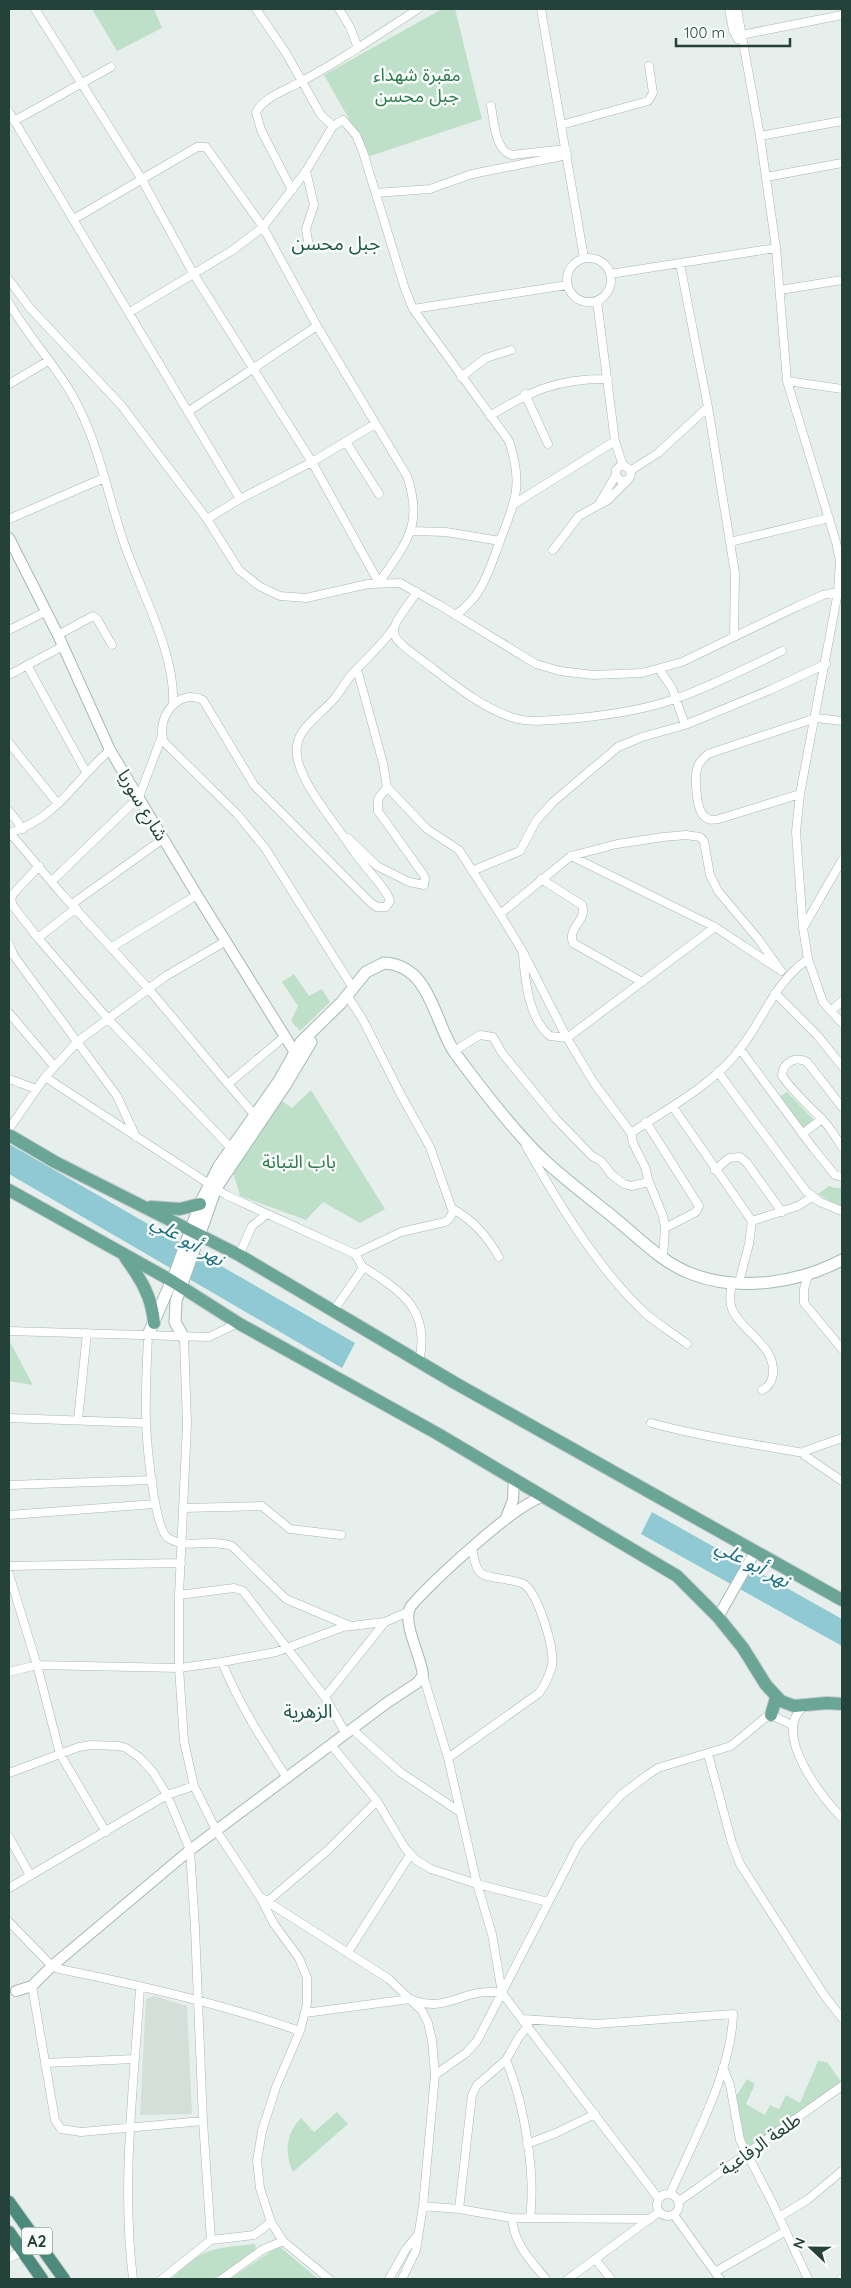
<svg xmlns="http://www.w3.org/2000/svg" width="851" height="2288" viewBox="0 0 851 2288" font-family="Quicksand,'Noto Sans Arabic',sans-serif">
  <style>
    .built { fill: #d4dfda }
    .green { fill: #bfe0c8 }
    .water { fill: #8ec9d4 }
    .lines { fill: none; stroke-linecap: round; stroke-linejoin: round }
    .minor-casing { stroke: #a8b8b2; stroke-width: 9 }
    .tertiary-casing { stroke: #a8b8b2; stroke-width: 12 }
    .secondary-casing { stroke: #a4bbb3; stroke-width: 13 }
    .primary-casing { stroke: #c2cac8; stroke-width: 14 }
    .trunk-casing { stroke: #c2cac8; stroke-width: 14 }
    .minor { stroke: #fff; stroke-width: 8 }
    .tertiary { stroke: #fff; stroke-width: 10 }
    .secondary { stroke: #fff; stroke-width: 11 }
    .primary { stroke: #6aa596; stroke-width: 12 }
    .trunk { stroke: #4c8a7c; stroke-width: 12 }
    .labels { text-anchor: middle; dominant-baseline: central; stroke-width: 5; stroke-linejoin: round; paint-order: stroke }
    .shield { fill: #f7fbf9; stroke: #637a73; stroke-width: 1 }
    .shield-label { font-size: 16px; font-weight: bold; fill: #24423a }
    .park-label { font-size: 18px; fill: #2d7a4b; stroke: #f7fbf9 }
    .street-label { font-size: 18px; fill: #24423a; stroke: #f7fbf9 }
    .neighbourhood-label { font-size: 19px; fill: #1f5548; stroke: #f7fbf9 }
    .water-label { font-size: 19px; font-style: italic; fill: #1c6f80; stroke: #f7fbf9 }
  </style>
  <rect width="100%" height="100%" fill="#e6efeb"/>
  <path class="built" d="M154,1996L187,2006L192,2114L140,2115L146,1999Z"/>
  <path class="green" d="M92,9H154L162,28L117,51Z
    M442,9H455L482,119L370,156L324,75Z
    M294,974L309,996L322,989L330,1002L300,1031L291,1021L298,1006L282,982Z
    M311,1090L385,1209L360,1223L323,1202L306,1220L240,1196L233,1172L282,1101L292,1108Z
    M787,1092L815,1121L802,1131L778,1098Z
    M829,1186L835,1188H842V1208L818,1194Z
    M9,1340L33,1385L9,1381Z
    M818,2061L827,2062L842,2083L740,2155L727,2094L737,2095L747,2079L755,2084L746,2104L765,2115L770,2105L779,2109L786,2095L800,2103Z
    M337,2112L348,2124L293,2172C284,2153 286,2133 301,2118L314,2132Z
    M255,2244L256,2249L214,2279H171C204,2247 210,2249 255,2244Z
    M279,2246L318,2279H230Z"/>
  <path class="water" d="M9,1144L355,1343L342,1368L9,1174Z
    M652,1512L842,1619V1646L641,1534Z"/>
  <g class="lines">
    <defs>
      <path id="minor" d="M35,9L141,178L193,273L312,462L379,583
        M256,9L286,53L321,115L333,126L343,120L356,135L363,152L405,289L413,309L567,285
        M541,9L584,258
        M729,9L733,30L738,39
        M737,9L760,136L776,248L787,381L836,542L840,561L838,592L800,794L796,832L803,928L808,959L823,1002L842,1023
        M736,36L842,15
        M358,48L418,9
        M491,106C494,121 495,151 512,155L566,149
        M9,112L240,499L312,462L375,424
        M14,121L111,67
        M561,125L648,101L653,93L649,66
        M760,136L842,121
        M306,171L314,205L306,229L308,241
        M766,177L842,163
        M292,190L261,130L256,112C265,96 289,89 304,80C323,70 340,59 358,48L350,27L339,9
        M376,193L430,189L472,174L567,155
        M74,219L197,147H206L263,227L317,326L407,476C424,526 406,542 379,583
        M567 280a22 22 0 1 1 44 0a22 22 0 1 1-44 0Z
        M680,264L708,407L735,573L734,636
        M610,274L776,248
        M9,280L30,308L121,405L207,519L239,570L259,586L280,596L306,598L368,584L400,583L441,606L536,664L560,671L593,675L642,673L682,662L798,606L823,595L838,592
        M780,290L842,280
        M597,301L615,441L623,466
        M9,303C27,335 53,362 71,393C98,439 107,493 124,543C141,592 176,654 173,705
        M413,309L509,441C514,456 518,473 516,490C514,508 506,524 500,541C489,570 482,598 455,615
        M130,312L233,250L263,227L306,171L333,126
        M461,377L486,358L511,350
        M787,381L842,389
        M9,384L48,361
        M525,394L548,444
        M189,411L317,326
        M490,416C530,391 559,378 608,379
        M346,442L379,494
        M630,471L658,453L708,407
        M514,504L615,441
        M599,504L616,475
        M9,519L104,478
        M207,519L240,499
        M411,531L446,532L500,541
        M730,542L829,518
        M553,550L579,516L608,500L629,479L631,474L629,469L625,466H620L616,470V475L621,481L627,480
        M417,592C387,635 382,631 427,664C453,684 482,708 514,718C531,723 549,720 567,719C603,716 641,711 675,699C712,686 747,668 782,651
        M9,630L47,611
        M58,635L93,616L97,619L112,645
        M27,665L86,772
        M357,669L383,763L387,787L427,829L459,850L500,914
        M659,669L672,688L685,725
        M9,675L63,646
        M9,743L58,804
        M800,794L719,819C713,820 708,821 704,816C696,809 694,776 698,766C700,761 703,758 708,754L816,718L842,721
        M9,811L23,829
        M9,833C58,818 74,781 110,750
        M10,833L61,893L148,988L228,1084
        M348,838L377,866L409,882L424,885L425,878L423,874L378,811V799L387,787
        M571,856L715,927L777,968
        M39,866L13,894L11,899L13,906L38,938L108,1019L231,1148
        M472,871L520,851L536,821L553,802L618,747L642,737L685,725L770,690L826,664
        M541,879L582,905C588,920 567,927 573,943L642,982
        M52,881L139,797L162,736
        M72,904L163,839
        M715,927L567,1038L523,952L500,914L571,856L617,844L663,837L686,835L700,837L704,841L710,875L718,891L759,940L781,971
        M803,928L842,860
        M38,938L76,908
        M9,944L14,956L117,1096L136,1137
        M112,947L197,895
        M523,955C525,981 529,1019 550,1036L567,1038L594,1083L631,1133L633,1143L645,1167L649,1182L663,1216L665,1228L663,1257
        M353,988L265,848L237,814L164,742C155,719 178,687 203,700L254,785L370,902L377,907H386L390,901C386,887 361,864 352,849C336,824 305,789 298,761C290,731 318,718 334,699C341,691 345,682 352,674C366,659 381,646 393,629
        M775,993L817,1035L842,1066
        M347,995L363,1020L401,1095L430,1147L453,1212L449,1219L445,1222L401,1232L355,1254
        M831,1011L842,1001
        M9,1013L54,1066
        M740,1049L813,1148L835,1175L842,1177
        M454,1051L480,1035L493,1037L502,1053L556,1119L592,1156L601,1161L612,1175L624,1184L631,1186L649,1182
        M718,1072L806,1191L820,1202L842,1211
        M45,1077L226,1195L355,1254L362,1266L361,1271L334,1310
        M9,1079L36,1089
        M673,1107L752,1221
        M842,1107L807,1062C796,1056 782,1062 782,1076C795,1094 807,1104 822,1119C830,1127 836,1138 842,1147
        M258,1119L228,1084L284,1037
        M646,1122L699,1206L696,1212L665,1228
        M9,1129L45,1077L78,1041L166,976L226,941
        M631,1133C668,1108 712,1086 740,1049C765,1017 773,984 808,959
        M802,1134L822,1119
        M526,1146C557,1201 598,1269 644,1312C657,1324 673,1333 687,1344
        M715,1170L729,1158L740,1157L747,1163L782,1212
        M453,1209C474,1221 487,1236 499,1257
        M239,1255L252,1226L267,1214
        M362,1266C402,1292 431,1309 419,1362
        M808,1276L804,1289V1303L842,1349
        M732,1282C730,1294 728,1306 736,1316C749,1336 775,1347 773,1374C772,1381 769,1387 762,1390
        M739,1282L749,1244L752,1221L798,1206L812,1197
        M9,1331L209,1337L238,1323
        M148,1335C147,1364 145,1394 146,1423C147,1444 154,1528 168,1538C186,1550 212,1538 232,1546L286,1599L350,1626
        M184,1338L187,1424L179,1595V1668L184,1741L194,1786L216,1830L260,1897L274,1924L299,1958L307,1978V2004L300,2031L276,2087L262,2131L257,2161L260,2188L271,2222L283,2241L329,2279
        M9,1418L146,1423
        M78,1420L87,1333
        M651,1423C702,1437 753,1444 804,1453
        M842,1438L805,1451L804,1455L842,1481
        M9,1485L152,1480
        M184,1508L262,1506L290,1529L341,1535
        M9,1515L155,1504
        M9,1566L181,1563
        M9,1574L37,1665L60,1754L106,1832
        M179,1595L234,1588L243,1591L325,1697L346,1734
        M222,1662C239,1704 262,1740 287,1778
        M9,1672L37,1665L179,1668L222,1662L276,1652L343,1627L385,1622L408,1612
        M423,1675L448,1758L477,1884L492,1934L502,1993L659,2199
        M325,1697L385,1622
        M803,1707C772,1734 821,1796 842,1818
        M352,1729L400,1772L460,1812
        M332,1746L377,1801L405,1848L416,1860L431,1869L477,1884L548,1902
        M708,1754L732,1843L740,1864L824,1995L842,2018
        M448,1758L539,1693C545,1685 549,1676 552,1666C555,1648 538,1594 524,1584C520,1582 514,1581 509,1580C481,1575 477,1579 472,1548
        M9,1773L79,1747L91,1745L119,1746L126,1748L139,1757L153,1772L167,1795L190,1850L195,1928L203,2121L211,2240
        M9,1837L30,1875
        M9,1888L167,1795L194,1786
        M260,1897L389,1979L422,2011L428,2023L432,2040L435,2075L423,2206L416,2250L402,2279
        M268,1901L328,1850L377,1801
        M9,1922L52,1966L59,1969C140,1985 222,2004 300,2031
        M348,1952L410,1855
        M32,1986L55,2120L61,2129L81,2132L203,2121
        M305,2013L410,1999C448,2015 463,1986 502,1993
        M523,2019L596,2024L733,2014C732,2071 693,2142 670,2194
        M528,2026L519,2037L506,2060C524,2102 536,2173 530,2218
        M45,2063L135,2059
        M723,2067L730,2085L740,2140L772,2202L808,2279
        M435,2075L466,2053L477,2041L578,1845L597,1821L621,1795L646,1776L658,1768L731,1746L766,1717L771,1715L792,1725
        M527,2144L556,2133L595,2114
        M657 2205a11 11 0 1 1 22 0a11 11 0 1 1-22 0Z
        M678,2202L842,2086
        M423,2206L459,2209L512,2218L650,2219
        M459,2209L472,2095L477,2085L506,2060
        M674,2215L720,2279
        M779,2217L807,2200L842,2171
        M512,2218C514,2244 530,2260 546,2279
        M9,2258L22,2252
        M595,2259L611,2279
        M715,2272L786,2231
        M133,2279C121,2183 134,2084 140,1988
        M162,2279L211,2240L254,2235L271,2222
        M222,2279L262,2250L283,2241
        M389,2279L406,2249L416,2237
        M568,2279L659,2212
        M841,2279H842"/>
      <path id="tertiary" d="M9,538L58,635L110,750L197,895L299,1059
        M506,1518L513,1500L514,1479
        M718,1617L755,1552
        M16,1991L32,1986L52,1966L190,1850L388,1702L417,1683L423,1675C421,1655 401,1622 411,1606C431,1583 519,1500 544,1497"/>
      <path id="secondary" d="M148,1335L175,1273L200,1204L219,1166L279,1081L301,1042L341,1003L366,972L384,963C431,965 434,1023 455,1053C480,1087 512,1129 542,1158C566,1181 593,1200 618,1221C641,1240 664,1264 692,1274C739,1292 798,1283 842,1260
        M184,1338L175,1322L176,1301L216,1188L286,1084L311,1042"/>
      <path id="primary" d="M9,1135L55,1162L239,1255L455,1383L842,1600
        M9,1190L172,1281L238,1323L438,1434L677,1576L718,1617L743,1648L766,1685L781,1701L794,1706L827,1703L842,1704
        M151,1207L180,1209L200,1204
        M125,1257C140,1278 152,1296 154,1323
        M771,1715L776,1698"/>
      <path id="trunk" d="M9,2202L64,2279
        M9,2232L42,2279"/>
    </defs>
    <use href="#minor" class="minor-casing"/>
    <use href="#tertiary" class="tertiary-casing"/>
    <use href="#secondary" class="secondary-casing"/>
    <use href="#primary" class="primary-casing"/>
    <use href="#trunk" class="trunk-casing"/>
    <use href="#minor" class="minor"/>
    <use href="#tertiary" class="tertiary"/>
    <use href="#secondary" class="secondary"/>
    <use href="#primary" class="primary"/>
    <use href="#trunk" class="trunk"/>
  </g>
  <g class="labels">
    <rect class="shield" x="22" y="2227.5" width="30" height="27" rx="4"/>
    <g class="shield-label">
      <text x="37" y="2241">A2</text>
    </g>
    <g class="park-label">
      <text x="417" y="74">مقبرة شهداء<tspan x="417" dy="21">جبل محسن</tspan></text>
      <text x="299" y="1161">باب التبانة</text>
    </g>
    <g class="street-label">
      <text transform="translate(143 805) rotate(59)">شارع سوريا</text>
      <text transform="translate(760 2144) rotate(-35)">طلعة الرفاعية</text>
    </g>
    <g class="neighbourhood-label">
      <text x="336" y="243">جبل محسن</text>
      <text x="308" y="1711">الزهرية</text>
    </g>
    <g class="water-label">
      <text transform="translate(188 1240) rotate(31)">نهر أبو علي</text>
      <text transform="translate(753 1563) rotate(28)">نهر أبو علي</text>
    </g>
  </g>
  <rect width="851" height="2288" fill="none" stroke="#24423a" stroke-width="20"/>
  <g transform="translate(811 2248) rotate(292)" stroke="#f7fbf9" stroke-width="4" paint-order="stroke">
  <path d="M0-4L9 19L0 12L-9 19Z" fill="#24423a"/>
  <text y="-8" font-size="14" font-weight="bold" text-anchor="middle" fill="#24423a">N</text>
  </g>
  <path d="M676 38v8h114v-8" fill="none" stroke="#24423a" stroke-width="2.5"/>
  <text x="684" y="38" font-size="15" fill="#24423a" stroke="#f7fbf9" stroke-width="4" paint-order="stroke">100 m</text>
</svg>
